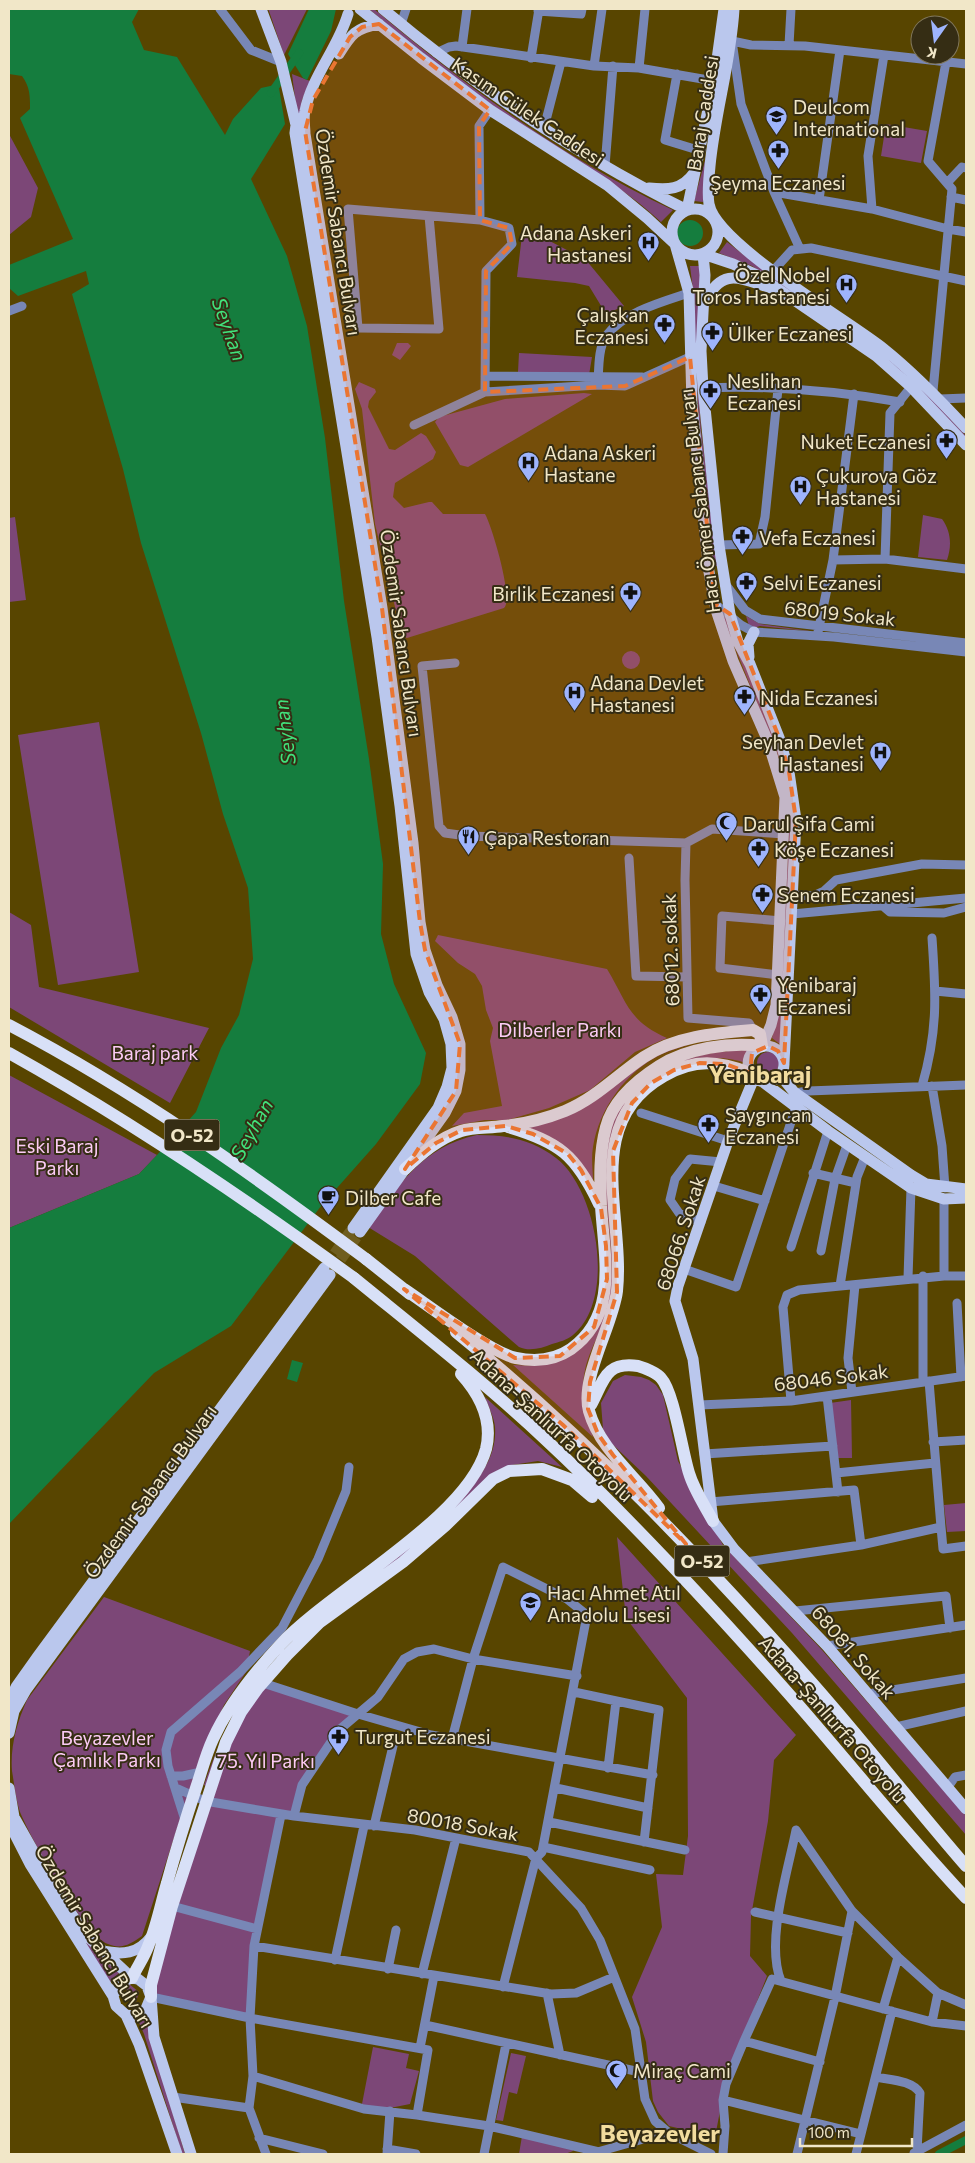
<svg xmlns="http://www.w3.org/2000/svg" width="975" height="2163" viewBox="0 0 975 2163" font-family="Commissioner,sans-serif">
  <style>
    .green { fill: #7c4777 }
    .water { fill: #157d3e }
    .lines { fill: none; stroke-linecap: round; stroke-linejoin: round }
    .canal { stroke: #157d3e; stroke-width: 8 }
    .major-tunnel { stroke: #6f5d1e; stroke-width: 11; stroke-dasharray: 11 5.5; stroke-linecap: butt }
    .minor { stroke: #7887b6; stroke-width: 9 }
    .major { stroke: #bac7ed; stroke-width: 11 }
    .highway { stroke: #d8e0f7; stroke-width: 12 }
    .highway-bridge { stroke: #d8e0f7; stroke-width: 12 }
    .marked { fill: #ea7532; fill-opacity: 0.2; stroke: #ea7532; stroke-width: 4; stroke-dasharray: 10 6; stroke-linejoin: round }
    .labels { text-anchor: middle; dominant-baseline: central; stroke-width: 4; stroke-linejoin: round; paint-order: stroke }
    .shield { fill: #352d14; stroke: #b9af92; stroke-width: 1 }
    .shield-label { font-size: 18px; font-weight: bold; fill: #f1e7c8 }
    .poi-label { font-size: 19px; fill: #f1e7c8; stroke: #352d14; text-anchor: start }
    .street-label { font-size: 19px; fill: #f1e7c8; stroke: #352d14 }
    .park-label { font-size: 19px; fill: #fccbf5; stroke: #352d14 }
    .water-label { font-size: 20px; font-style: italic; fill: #41e27b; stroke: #352d14 }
    .district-label { font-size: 24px; font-weight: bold; fill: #f2dc9e; stroke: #352d14 }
  </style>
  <rect width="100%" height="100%" fill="#584500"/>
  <path class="green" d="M268,9H307L284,55L269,11Z
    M369,9H374C465,86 565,159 673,210L661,222C626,189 586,168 546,142C484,101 426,57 369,9Z
    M292,74L310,81L302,100L300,114H297Z
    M886,124L927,131L921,163L881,156Z
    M9,134L38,188L31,217L9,235Z
    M706,157L703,202L694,201Z
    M523,227L586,260L624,306L606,314L589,286L575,283L517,277Z
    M727,242C777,282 833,313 883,352C914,377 939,407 966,436V439L917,386L880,353L752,266L719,253Z
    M690,266H701L698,345H695V306Z
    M397,343H408L411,346L400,360L392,355Z
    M519,353L592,357L589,375L518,372Z
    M697,362L701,430L718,566H713C710,498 696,430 697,362Z
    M359,382L375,389L376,392L369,401L368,407L389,449L395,450L421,433L426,436L436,452L433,459L395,483L393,497L404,508L429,502H432L443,514H485C492,526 514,600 504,608L407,638L402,636L375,524L362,409L355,389Z
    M584,393L592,394L468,467L460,465L435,422L439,417L505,399Z
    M923,515L942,519C951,531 952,546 947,560L918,557Z
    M15,517L26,600L9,602V518Z
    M722,615L728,617L782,760L792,805L781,1045L772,1038L781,993L790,811L786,782L780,760Z
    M746,616L760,624L817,632L760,626L750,629Z
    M622 660a9 9 0 1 1 18 0a9 9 0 1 1-18 0Z
    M99,722L139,972L58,985L18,735Z
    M9,912L31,925L39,987L209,1028L170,1103L9,1007Z
    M438,935L607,969C627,1002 628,1021 667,1038L635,1052L590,1090L549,1108L507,1120H485L452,1126L464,1113L502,1106L490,1041L493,1028L486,1010L482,986L475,974L458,963L435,941Z
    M691,1044C681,1047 671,1050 662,1054C626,1071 599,1109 593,1147C591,1158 593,1171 593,1182L554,1139L523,1125L552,1119L662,1050Z
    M748,1050L746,1063C719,1054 699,1058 672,1068C656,1074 642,1086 631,1100C589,1158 620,1223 614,1288C611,1318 591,1342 585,1370C580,1393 585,1415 593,1437L513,1365C542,1367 566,1363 586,1342C635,1291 596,1205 606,1143C618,1073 687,1051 748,1050Z
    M757 1063a11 11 0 1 1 22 0a11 11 0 1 1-22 0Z
    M9,1075L157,1155L139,1174L9,1228Z
    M477,1135C506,1135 532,1139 556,1158C597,1189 617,1299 573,1335C567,1340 559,1342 552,1344C542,1348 530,1352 519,1347L415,1256L368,1227C399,1185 422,1147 477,1135Z
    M625,1375L641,1377L649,1380L656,1385L663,1395L678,1461L723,1545L822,1650L966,1816V1835L792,1633L646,1476L610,1442L603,1429L601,1403L613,1381Z
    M485,1397L562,1467L538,1461L512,1465L252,1688L206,1786L204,1785C216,1750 230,1718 250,1687L465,1495C482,1475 497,1454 495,1427C494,1417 488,1406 485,1397Z
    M851,1400L852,1458H832L830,1403Z
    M966,1503V1531L947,1532L944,1505Z
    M617,1537L796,1735L774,1760L768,1821L751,1916L750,1956L767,1976L726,2080L715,2137L669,2126L658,2112L653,2101L646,2042L632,1997L662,1927L656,1874L683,1875L688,1836L687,1698L626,1618Z
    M104,1597L250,1651L246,1672L224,1705L199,1761L142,1936C131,1944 121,1950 108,1944C84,1935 30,1837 20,1812C16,1800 14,1783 12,1771C10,1747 17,1722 27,1700Z
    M263,1683L358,1714L316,1762L294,1816L282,1815L257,1929L250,2018L151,1997L226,1742Z
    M31,1858L94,1951L119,1973L110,1982Z
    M129,1984L139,1992L136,2002L127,1998L126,1992Z
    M145,2015L149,2033L185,2154H182L144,2034L137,2018Z
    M373,2047L409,2054L406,2068L419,2071L410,2104L380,2110L362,2104Z
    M511,2053L526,2056L517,2094L509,2092L503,2121L496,2120Z
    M522,2136L572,2148L573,2151L565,2154H519Z"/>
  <path class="water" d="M9,9H139L132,22L144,50L177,57L225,135L233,119L261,88L275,85L279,88L285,124L251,179L287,256L307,326L325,438L344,601L369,759L383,864L381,934L394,984L426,1053L420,1084L376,1144L321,1206L231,1326L154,1373L9,1524V1228L139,1174L157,1155L196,1112L221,1048L239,1015L253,959L248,888L223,814L201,733L141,543L123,469L72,294L89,284L86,271L18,296L9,288V265L73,239L20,118L30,109C30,96 30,87 22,76L9,74Z
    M309,9H336L331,31L307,80L303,78L288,54Z
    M677 233a13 13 0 1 1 26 0a13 13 0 1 1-26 0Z
    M292,1360L303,1363L297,1382L287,1379Z"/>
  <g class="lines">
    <path class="canal" d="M271,93L299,53
      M939,2154L966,2140"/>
    <path class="major-tunnel" d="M325,1267L353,1228
      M331,1273L360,1232"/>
    <path class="minor" d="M220,9L251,50L281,62
      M538,11L581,14L582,9
      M401,24L406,9
      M789,45L791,9
      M462,47L467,9
      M436,53L449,47L456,46L594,66L639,68L714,81
      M531,58L539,9
      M594,66L602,9
      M639,68L645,9
      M677,74L665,140L701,151
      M544,128L561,62
      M605,166L613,66
      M947,183L962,167L966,168
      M774,192L872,209L948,229L966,232
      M951,197L966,200
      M819,200L840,50
      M872,209L868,156L884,55
      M429,216L439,329L358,328L348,209L480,220
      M800,249L774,192L741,104L732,41L751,45L805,46L966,64
      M773,271L792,250L811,248L966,281
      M9,311L22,306
      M485,376L642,377
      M598,382C599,368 598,349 606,336C624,312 662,302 689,293
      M703,388C768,385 835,391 900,402
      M933,391L952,189L928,161L946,62
      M485,392L486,271L512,244L509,228L480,220L479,126L490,110
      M940,399L966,398
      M414,425L485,392L598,385L625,386L694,355
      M719,545L759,544L765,517L778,389
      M885,559L890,413L911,387
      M833,560L854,394
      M726,585L745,610L760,619L966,643
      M715,604L741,625L754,632L834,637L966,652
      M818,632L833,560L885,559L966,569
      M455,663L422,666L439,826L445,833L467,836L686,843L712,829L784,834
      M686,843L685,880L688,1018L749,1023L753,1030
      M629,858L636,976L687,977
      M793,895L813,896L824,891L836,880L922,864L966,865
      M883,906L890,912L944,913L966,907
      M792,914L966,898
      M778,975L720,968L722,916L781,921
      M935,991L966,994
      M922,1086C938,1031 936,995 932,938
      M932,1086L942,1146L945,1188
      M795,1093L808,1091L966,1085
      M641,1113L728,1141
      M813,1173L856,1183
      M714,1186L765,1201
      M944,1199V1276H966
      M701,1222L679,1213L670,1200L675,1179L690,1159L721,1162
      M791,1247L828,1131
      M821,1251L835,1179L847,1145
      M684,1269L736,1287L796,1107
      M908,1278L911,1188
      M840,1286L857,1177L865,1157
      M957,1303L961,1377
      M929,1381L941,1527
      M923,1382V1276
      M852,1392L848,1358L855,1285
      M827,1396L838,1492
      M791,1401L783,1307L787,1295L799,1290L944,1276
      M699,1405L791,1401L966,1376
      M933,1442L966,1440
      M704,1454L833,1446
      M836,1473L935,1463
      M710,1502L854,1490L861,1545
      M746,1562L861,1545L941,1527L943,1549L966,1546
      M795,1611L946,1596L950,1628
      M827,1646L966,1625
      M263,1683L358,1714L431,1735L653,1775
      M574,1692L659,1710L644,1842
      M868,1694L966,1678
      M896,1727L966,1711
      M452,1739L473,1659L503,1567L567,1599L587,1615L542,1852L536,1858L503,1987
      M608,1768L616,1701
      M171,1776H183L201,1772
      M948,1787L955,1777L966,1775
      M176,1788L205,1801L294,1816L415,1830L529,1852L581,1908L600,1940L635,2029L645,2099L655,2121L669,2133L711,2154
      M556,1788L648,1808
      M294,1816L302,1785L339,1730L378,1697L404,1659L417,1652L434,1649L473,1659L577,1676
      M185,1820L168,1766L166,1750L171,1732L240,1672L282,1628L318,1559L346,1491L349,1467
      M549,1822L685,1850
      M374,1826L393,1746
      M796,1830L852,1911L898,1957L938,1993L932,2022
      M543,1847L650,1870
      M172,1906L257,1929
      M755,1912L848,1933
      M254,1946L551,1994L576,1993L614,1977
      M335,1960L364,1826
      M388,1969L396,1930
      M422,1974L456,1838
      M781,1981C765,1942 788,1871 796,1830
      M547,1993L560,2055
      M938,1993L966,2005
      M151,1997L250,2018L428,2050L417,2115
      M883,2009L898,1957
      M425,2025L640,2072
      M744,2041L772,1979L932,2022L966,2026
      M420,2048L434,1976
      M253,2076L364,2109L417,2115L489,2126L599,2152L598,2154
      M876,2077C890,2080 912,2080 920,2093L917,2151
      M173,2097L249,2108
      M723,2100L861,2134
      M259,2138L323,2154
      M387,2149L416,2154
      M594,2153L668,2132
      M914,2153L966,2125
      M266,2154L249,2108L253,2076L250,2018L254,1946L281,1815
      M387,2154L390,2111
      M484,2154L506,2044
      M723,2154L725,2126L723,2100L726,2084L744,2041L820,2062
      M797,2154L835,1997L852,1911
      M856,2154L892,2011"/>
    <path class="major" d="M261,9L281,62L296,125L295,133L377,637L400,806L416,954L429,992L444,1019L451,1044L452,1068L447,1087L438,1108L353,1228
      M360,9L421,58L490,110L607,185L647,218L675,244L689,293L692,404L709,572L716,610L733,661L767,739L785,797L776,1005L771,1025L762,1046
      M383,9C476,87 578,156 687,210
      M734,9C731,62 715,113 710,166C709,178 707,192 709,204C716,244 848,320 884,349C914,373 940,400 966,428
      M348,14C338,48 312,76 305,111C303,118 305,127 305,134L382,608L413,843L420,922L425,950L437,985L452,1017L460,1044V1070L456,1091L445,1113L360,1232
      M339,54C351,35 355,28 379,24
      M649,188C668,190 682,190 694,173
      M672 232a23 23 0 1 1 46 0a23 23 0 1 1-46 0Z
      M687,210L714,81L724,9
      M703,254L705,275L701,351L703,388L719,545L730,614L738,642L750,664L780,740L789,772L796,820L784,1063
      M703,254L733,264L759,276L876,356L911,387L966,445
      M705,302C722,267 739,278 771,288
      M749,657L748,644L754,632
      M748 1064a18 18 0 1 1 36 0a18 18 0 1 1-36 0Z
      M782,1073L785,1081L794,1092L911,1175L926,1184L966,1189
      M754,1078L728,1141L678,1286L675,1301L693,1359L713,1521L734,1549L827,1646L966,1809
      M763,1082L828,1131L911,1188L944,1199L966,1198
      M9,1702L16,1687L38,1656L324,1268
      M9,1733L14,1711L26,1690L330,1275
      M9,1788L14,1817L54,1888L85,1934L132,1978L138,1979L147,1986L151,1997L154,2037L191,2154
      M9,1823L30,1864L113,1996L116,2006L126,2015L139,2044L177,2154
      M102,1951C123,1955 138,1954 151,1937
      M113,1996L120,1982L132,1978
      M126,2015L133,2016L145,2011L150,1999"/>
    <path class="highway" d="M508,1127C559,1142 576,1155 599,1204
      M366,1259L410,1294
      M354,1278C419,1331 484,1382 545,1439C630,1518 711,1606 788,1693C848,1761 904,1832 966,1898
      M404,1289C428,1305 491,1353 516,1358C535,1362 555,1360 571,1349C619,1315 604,1256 601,1206C600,1179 599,1153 606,1127C613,1100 637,1080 659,1066C688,1048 729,1042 762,1046L760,1034L753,1030C717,1033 675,1036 644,1057C617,1075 596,1098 565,1111C545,1119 524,1124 503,1126C490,1128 473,1127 461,1131C439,1138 421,1154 405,1169
      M456,1332C586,1437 702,1558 813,1684C865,1743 914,1806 966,1866
      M591,1405C604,1381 605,1361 638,1366C645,1368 657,1373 661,1378C674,1392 682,1451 689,1473C694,1490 705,1506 713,1521
      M659,1508C636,1476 600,1450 589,1411C580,1378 613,1325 617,1291C625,1216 581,1123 664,1076C695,1058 719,1061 750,1073
      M132,1978C137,1967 145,1956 149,1944C157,1925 161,1903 167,1883C176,1850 186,1818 197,1785C202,1770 206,1754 213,1739C229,1704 254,1673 280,1645C332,1589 467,1519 486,1449C493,1420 480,1395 461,1374
      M151,1997V1985L172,1906L226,1742L241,1712L258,1688L287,1655L319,1623L403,1562L445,1526L493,1479L509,1471L542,1469L572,1480L592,1497"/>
    <path class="highway-bridge" d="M9,1025C135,1091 252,1174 366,1259
      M9,1053C129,1120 243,1197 354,1278"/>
  </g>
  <path class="marked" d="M379,24L490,110L479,126L480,220L509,228L512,244L486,271L485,392L625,386L690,357L715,604L730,614L780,740L789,772L796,820L784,1063L778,1051L768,1046L752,1053L750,1073L725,1064L700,1063L674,1070L651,1083L632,1103L613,1151L617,1292L590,1382L588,1409L598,1434L613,1455L686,1544L563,1425L404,1289L515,1358L560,1356L594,1327L607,1279L606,1246L601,1208L581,1170L568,1154L533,1134L506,1126L462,1130L436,1143L405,1169L456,1091L460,1044L425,950L420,922L382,608L305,131L313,100L350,37L362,27Z"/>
  <defs>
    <symbol id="school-pin" viewBox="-11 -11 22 30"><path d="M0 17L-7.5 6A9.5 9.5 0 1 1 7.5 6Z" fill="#9eb4fd" stroke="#352d14"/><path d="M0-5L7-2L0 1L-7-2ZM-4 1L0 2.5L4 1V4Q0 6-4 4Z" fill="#111"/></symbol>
    <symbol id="pharmacy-pin" viewBox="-11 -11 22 30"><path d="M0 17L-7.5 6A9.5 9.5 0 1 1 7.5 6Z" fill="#9eb4fd" stroke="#352d14"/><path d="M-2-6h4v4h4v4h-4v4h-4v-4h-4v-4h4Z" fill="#111"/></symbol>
    <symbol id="hospital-pin" viewBox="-11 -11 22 30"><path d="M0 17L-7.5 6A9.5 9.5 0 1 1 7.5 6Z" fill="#9eb4fd" stroke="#352d14"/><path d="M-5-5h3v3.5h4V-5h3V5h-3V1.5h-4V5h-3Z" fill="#111"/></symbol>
    <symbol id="mosque-pin" viewBox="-11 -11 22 30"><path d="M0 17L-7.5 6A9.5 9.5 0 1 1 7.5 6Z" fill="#9eb4fd" stroke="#352d14"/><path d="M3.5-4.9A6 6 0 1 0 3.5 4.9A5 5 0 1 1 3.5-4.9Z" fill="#111"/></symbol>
    <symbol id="restaurant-pin" viewBox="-11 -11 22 30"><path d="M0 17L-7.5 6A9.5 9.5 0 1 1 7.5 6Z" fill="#9eb4fd" stroke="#352d14"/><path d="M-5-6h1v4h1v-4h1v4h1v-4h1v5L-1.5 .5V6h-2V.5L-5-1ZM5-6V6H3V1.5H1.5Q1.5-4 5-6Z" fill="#111"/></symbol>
    <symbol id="cafe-pin" viewBox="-11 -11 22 30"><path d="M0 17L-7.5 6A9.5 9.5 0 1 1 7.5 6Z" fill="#9eb4fd" stroke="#352d14"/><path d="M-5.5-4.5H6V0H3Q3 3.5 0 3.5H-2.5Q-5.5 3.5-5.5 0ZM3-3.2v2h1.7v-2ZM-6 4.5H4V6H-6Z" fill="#111"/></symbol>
  </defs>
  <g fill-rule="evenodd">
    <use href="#school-pin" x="764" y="104" width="25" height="34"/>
    <use href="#pharmacy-pin" x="766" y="138" width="25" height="34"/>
    <use href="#hospital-pin" x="636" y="230" width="25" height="34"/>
    <use href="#hospital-pin" x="834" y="272" width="25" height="34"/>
    <use href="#pharmacy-pin" x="652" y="312" width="25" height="34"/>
    <use href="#pharmacy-pin" x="700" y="320" width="25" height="34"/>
    <use href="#pharmacy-pin" x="698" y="378" width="25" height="34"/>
    <use href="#pharmacy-pin" x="934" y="428" width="25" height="34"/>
    <use href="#hospital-pin" x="516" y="450" width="25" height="34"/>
    <use href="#hospital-pin" x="788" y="474" width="25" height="34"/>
    <use href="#pharmacy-pin" x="730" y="524" width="25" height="34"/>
    <use href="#pharmacy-pin" x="734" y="570" width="25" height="34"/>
    <use href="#pharmacy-pin" x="618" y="580" width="25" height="34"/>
    <use href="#hospital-pin" x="562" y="680" width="25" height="34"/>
    <use href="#pharmacy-pin" x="732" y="684" width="25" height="34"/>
    <use href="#hospital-pin" x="868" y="740" width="25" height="34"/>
    <use href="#mosque-pin" x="714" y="810" width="25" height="34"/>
    <use href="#restaurant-pin" x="456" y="824" width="25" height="34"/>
    <use href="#pharmacy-pin" x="746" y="836" width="25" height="34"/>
    <use href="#pharmacy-pin" x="750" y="882" width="25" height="34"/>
    <use href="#pharmacy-pin" x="748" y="982" width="25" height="34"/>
    <use href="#pharmacy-pin" x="696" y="1112" width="25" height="34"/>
    <use href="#cafe-pin" x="316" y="1184" width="25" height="34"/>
    <use href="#school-pin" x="518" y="1590" width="25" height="34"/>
    <use href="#pharmacy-pin" x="326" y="1724" width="25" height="34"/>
    <use href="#mosque-pin" x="604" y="2058" width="25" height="34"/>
  </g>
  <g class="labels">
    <g class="shield">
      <rect x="164.5" y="1119.5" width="55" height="31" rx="4"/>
      <rect x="674.5" y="1545.5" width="55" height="31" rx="4"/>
    </g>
    <g class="shield-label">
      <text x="192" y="1135">O-52</text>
      <text x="702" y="1561">O-52</text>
    </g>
    <g class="poi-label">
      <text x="793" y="106">Deulcom<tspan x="793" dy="22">International</tspan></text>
      <text x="778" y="182" text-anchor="middle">Şeyma Eczanesi</text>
      <text x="632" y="232" text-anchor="end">Adana Askeri<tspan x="632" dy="22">Hastanesi</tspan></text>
      <text x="830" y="274" text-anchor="end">Özel Nobel<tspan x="830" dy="22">Toros Hastanesi</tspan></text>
      <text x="649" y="314" text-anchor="end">Çalışkan<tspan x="649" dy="22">Eczanesi</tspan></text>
      <text x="728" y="333">Ülker Eczanesi</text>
      <text x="727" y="380">Neslihan<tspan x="727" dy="22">Eczanesi</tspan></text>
      <text x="931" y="441" text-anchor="end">Nuket Eczanesi</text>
      <text x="544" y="452">Adana Askeri<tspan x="544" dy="22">Hastane</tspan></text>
      <text x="816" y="475">Çukurova Göz<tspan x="816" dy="22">Hastanesi</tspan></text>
      <text x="759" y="537">Vefa Eczanesi</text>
      <text x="763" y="582">Selvi Eczanesi</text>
      <text x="615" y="593" text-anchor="end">Birlik Eczanesi</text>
      <text x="590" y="682">Adana Devlet<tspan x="590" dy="22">Hastanesi</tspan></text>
      <text x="760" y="697">Nida Eczanesi</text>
      <text x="864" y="741" text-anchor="end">Seyhan Devlet<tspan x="864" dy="22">Hastanesi</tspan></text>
      <text x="743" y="823">Darul Şifa Cami</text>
      <text x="484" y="837">Çapa Restoran</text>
      <text x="774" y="849">Köşe Eczanesi</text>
      <text x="778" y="894">Senem Eczanesi</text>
      <text x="777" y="984">Yenibaraj<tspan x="777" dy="22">Eczanesi</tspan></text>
      <text x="725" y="1114">Saygıncan<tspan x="725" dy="22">Eczanesi</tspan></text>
      <text x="345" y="1197">Dilber Cafe</text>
      <text x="547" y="1592">Hacı Ahmet Atıl<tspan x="547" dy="22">Anadolu Lisesi</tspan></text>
      <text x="355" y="1736">Turgut Eczanesi</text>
      <text x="633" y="2070">Miraç Cami</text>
    </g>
    <g class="street-label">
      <text transform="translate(528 111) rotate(34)">Kasım Gülek Caddesi</text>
      <text transform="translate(702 113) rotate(-81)">Baraj Caddesi</text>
      <text transform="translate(339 232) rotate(81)">Özdemir Sabancı Bulvarı</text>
      <text transform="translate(699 501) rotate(-97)">Hacı Ömer Sabancı Bulvarı</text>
      <text transform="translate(840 613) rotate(6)">68019 Sokak</text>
      <text transform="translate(402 633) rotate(82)">Özdemir Sabancı Bulvarı</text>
      <text transform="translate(670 950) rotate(-92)">68012. sokak</text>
      <text transform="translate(680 1233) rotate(-72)">68066. Sokak</text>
      <text transform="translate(831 1377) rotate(-7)">68046 Sokak</text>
      <text transform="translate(552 1425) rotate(43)">Adana-Şanlıurfa Otoyolu</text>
      <text transform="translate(150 1491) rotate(-54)">Özdemir Sabancı Bulvarı</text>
      <text transform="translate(854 1652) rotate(49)">68081. Sokak</text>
      <text transform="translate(833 1719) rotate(49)">Adana-Şanlıurfa Otoyolu</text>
      <text transform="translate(463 1824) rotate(10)">80018 Sokak</text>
      <text transform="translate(95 1936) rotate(59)">Özdemir Sabancı Bulvarı</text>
    </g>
    <g class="park-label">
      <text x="560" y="1029">Dilberler Parkı</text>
      <text x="155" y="1052">Baraj park</text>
      <text x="57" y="1145">Eski Baraj<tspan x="57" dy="22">Parkı</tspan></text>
      <text x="107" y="1737">Beyazevler<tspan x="107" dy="22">Çamlık Parkı</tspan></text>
      <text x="266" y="1760">75. Yıl Parkı</text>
    </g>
    <g class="water-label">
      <text transform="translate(230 329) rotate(70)">Seyhan</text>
      <text transform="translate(284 732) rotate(-97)">Seyhan</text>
      <text transform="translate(251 1129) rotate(-61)">Seyhan</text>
    </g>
    <g class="district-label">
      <text x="760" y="1073">Yenibaraj</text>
      <text x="660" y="2132">Beyazevler</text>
    </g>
  </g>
  <rect width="975" height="2163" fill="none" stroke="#f1e7c8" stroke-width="20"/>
  <g transform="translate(935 40) rotate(194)"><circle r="24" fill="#352d14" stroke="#80775c"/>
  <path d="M0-4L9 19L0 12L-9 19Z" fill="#9eb4fd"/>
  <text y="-8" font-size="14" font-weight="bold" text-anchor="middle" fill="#f1e7c8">K</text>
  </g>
  <path d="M800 2138v8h112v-8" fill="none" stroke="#f1e7c8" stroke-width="2.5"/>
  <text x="808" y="2138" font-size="15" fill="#f1e7c8" stroke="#352d14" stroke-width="4" paint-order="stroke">100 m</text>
</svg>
